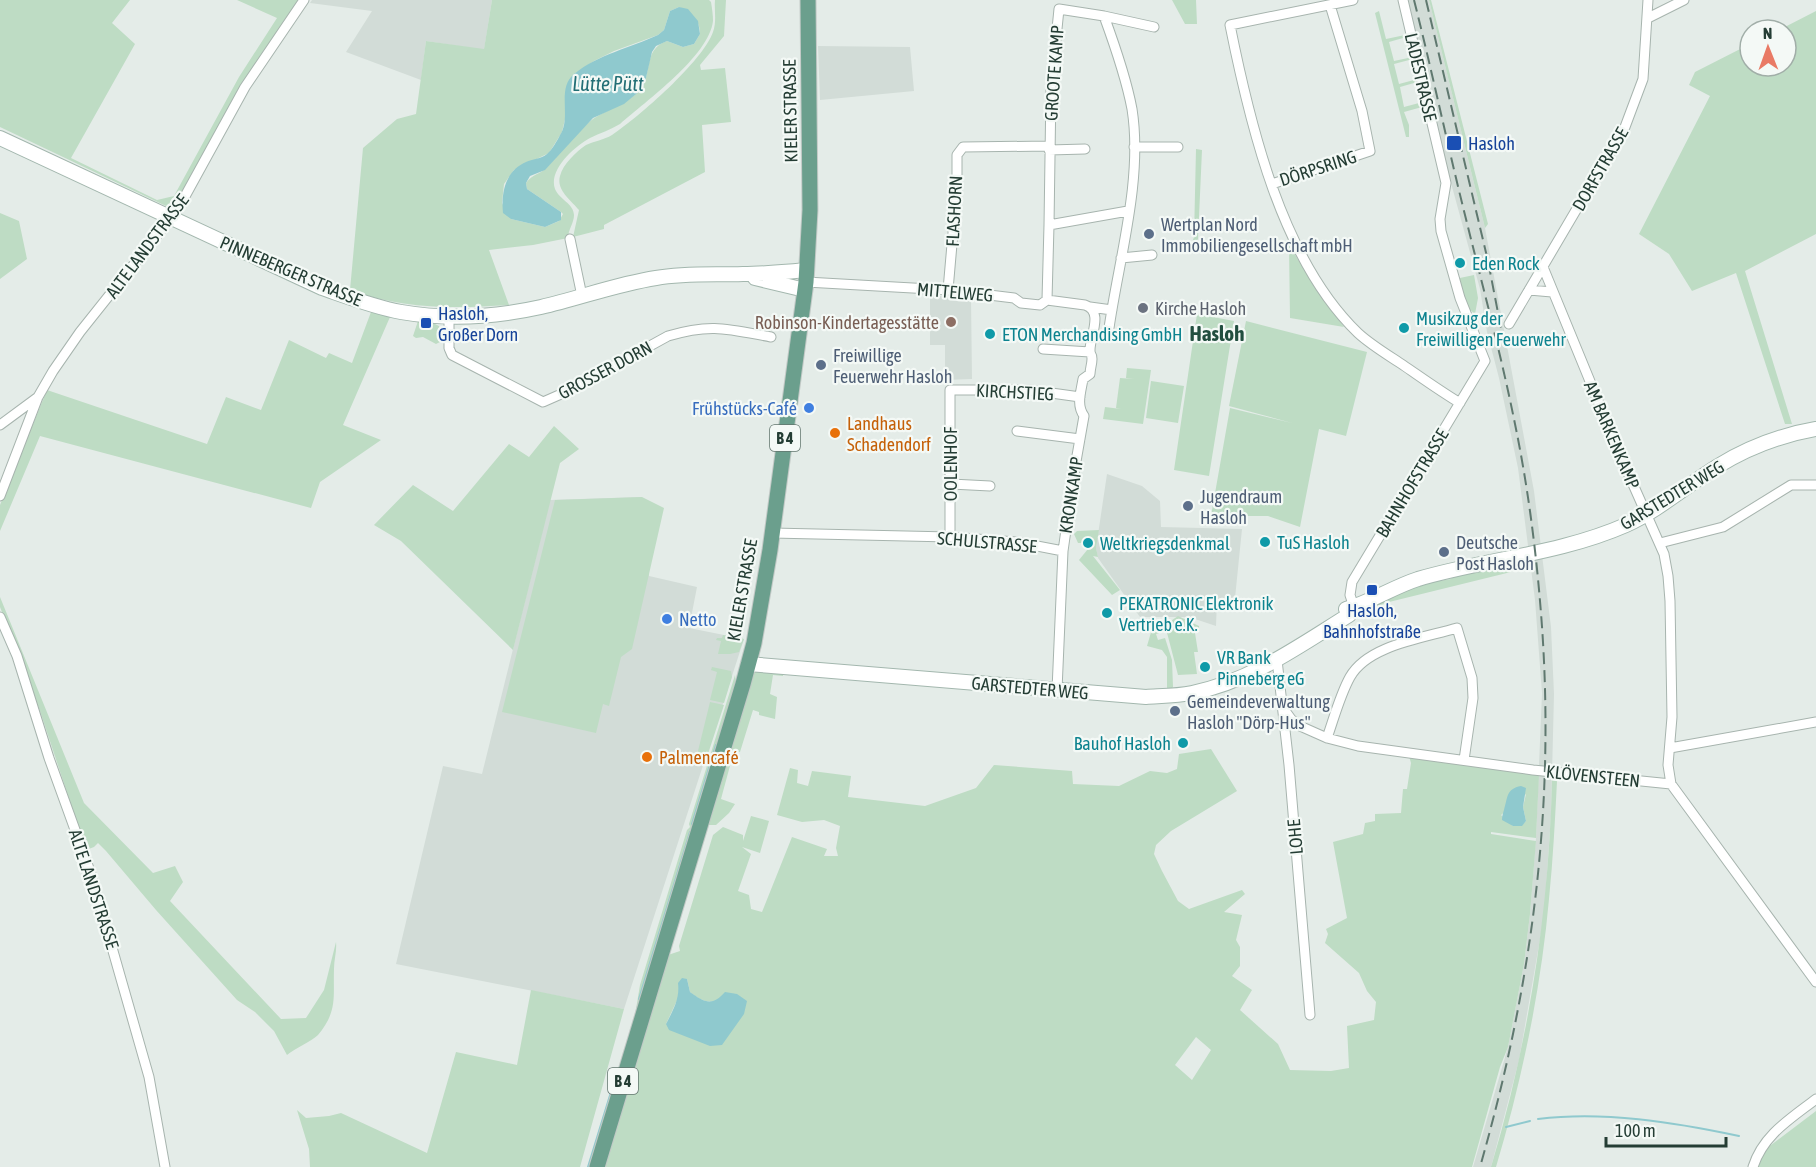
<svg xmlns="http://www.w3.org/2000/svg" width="1816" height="1167" viewBox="0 0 1816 1167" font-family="'Asap Condensed',sans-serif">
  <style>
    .built { fill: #d2dcd7 }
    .green { fill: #bedcc4; fill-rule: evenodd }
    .water { fill: #8fc9ce }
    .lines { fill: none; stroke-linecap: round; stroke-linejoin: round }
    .stream { stroke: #8fc9ce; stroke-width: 2 }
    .minor-casing { stroke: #a7b4ae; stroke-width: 11 }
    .secondary-casing { stroke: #a3b7ae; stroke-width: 16 }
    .primary-casing { stroke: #c2c9c6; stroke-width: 17 }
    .minor { stroke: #fff; stroke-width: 9 }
    .secondary { stroke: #fff; stroke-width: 14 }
    .primary { stroke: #6b9f8d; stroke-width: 15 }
    .rail { stroke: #5f786f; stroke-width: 2; stroke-dasharray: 12 6; stroke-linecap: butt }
    .transit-dot { fill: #1a4fb4; stroke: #f4f9f6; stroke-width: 2 }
    .service-dot { fill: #5c6f8a; stroke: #f4f9f6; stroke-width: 2 }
    .culture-dot { fill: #0f9aa8; stroke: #f4f9f6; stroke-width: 2 }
    .worship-dot { fill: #6b7280; stroke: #f4f9f6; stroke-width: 2 }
    .education-dot { fill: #8d6e63; stroke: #f4f9f6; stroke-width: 2 }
    .shop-dot { fill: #3f7fe0; stroke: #f4f9f6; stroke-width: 2 }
    .food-dot { fill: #e8710a; stroke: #f4f9f6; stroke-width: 2 }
    .labels { text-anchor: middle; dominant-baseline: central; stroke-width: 4.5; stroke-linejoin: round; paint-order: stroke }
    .shield { fill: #f4f9f6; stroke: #62756e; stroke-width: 1.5 }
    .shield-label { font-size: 16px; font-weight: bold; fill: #243d34 }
    .street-label { font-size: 18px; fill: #243d34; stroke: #f4f9f6 }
    .transit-label { font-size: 18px; fill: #164399; stroke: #f4f9f6; text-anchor: start }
    .service-label { font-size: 18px; fill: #4e5e75; stroke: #f4f9f6; text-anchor: start }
    .culture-label { font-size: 18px; fill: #0d838f; stroke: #f4f9f6; text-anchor: start }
    .worship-label { font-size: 18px; fill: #5b616d; stroke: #f4f9f6; text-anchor: start }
    .education-label { font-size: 18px; fill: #785e54; stroke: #f4f9f6; text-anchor: end }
    .shop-label { font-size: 18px; fill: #366cbe; stroke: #f4f9f6; text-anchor: end }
    .food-label { font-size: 18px; fill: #c56008; stroke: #f4f9f6; text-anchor: start }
    .water-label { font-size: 20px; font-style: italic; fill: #226e75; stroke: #f4f9f6 }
    .quarter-label { font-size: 21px; font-weight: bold; fill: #214e3f; stroke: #f4f9f6 }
  </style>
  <rect width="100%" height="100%" fill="#e4ece8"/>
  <path class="built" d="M312,0H492L484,50L426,41L421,80L346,52L372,11L310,3Z
    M1405,0H1429L1485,228L1534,491L1551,627L1554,694L1551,816L1544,916L1519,1060L1491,1167H1473L1508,1047L1524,964L1530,914L1536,838L1542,693L1535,600L1518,468L1499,378L1487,332L1480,289L1448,172Z
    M818,46L910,47L914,91L820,100Z
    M930,295L971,299L972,379L945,380V345H930Z
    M1107,474L1142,486L1160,501L1161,527L1242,529L1235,598L1217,599L1216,626L1189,617H1140L1098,558L1096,548Z
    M642,497L649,576L697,587L689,628L744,639L624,1009L396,964L443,766L482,774L550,500Z"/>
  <path class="green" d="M0,0H130L112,23L135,44L71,158L157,200L174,196L239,77L277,18L237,0H298L229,107L183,193L177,200L166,206L0,127Z
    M492,0H709L711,2C712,8 713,15 713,21C709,56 646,101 620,124C610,130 600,133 590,138C575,146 548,170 555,189C559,199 574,204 574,215C574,223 568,230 568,238L533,245L489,250L509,305C452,309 404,309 350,290L363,148L397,119L416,114L426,41L484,49ZM679,7C691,14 700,18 700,34L694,44L683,47L667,41C642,49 653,77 639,91C626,104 611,108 596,117C582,125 560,154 547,167C540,175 533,173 526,183L527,189L561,212L563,214L559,221L545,227L511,219L502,203L504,184L514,170L549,153L562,132L566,115L565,100L573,75L594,61L614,51L658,35L664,30L670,11Z
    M715,0H726L724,36L700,65L701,70L725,68L731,122L702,125L705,172L604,225V229L573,237L579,210C571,200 556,190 560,176C563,164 576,152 586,145C594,141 604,140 612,135C639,117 703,61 713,32C717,21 714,10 715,0Z
    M1172,0H1196L1197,24H1185Z
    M1429,0H1431L1488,224L1485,228Z
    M1379,11L1386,39L1405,35L1407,44L1403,38L1389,42L1394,61L1408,58V52L1412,66L1409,60L1394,64L1399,84L1414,80V74L1417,89L1414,83L1400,87L1404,107L1419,103V96L1422,107L1404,112L1409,125V137H1406L1375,13Z
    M1816,11V234L1745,271L1792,424H1785L1736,273L1692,291L1669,254L1639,234L1710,96L1689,85L1695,72L1750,44V66H1786V30H1779Z
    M1196,149L1202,150L1198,239L1194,244L1192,243L1194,237Z
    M0,213L19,221L27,259L0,279Z
    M1289,245L1317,290L1344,327L1290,318Z
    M1474,275L1478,298L1475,314L1468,308L1455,279Z
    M371,312L390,317L343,425L381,440L320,482L311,508L40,436L0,531V505L47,390L207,444L226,397L261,410L289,340L326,358L329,353L352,363Z
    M1197,314L1234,321L1209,476L1174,470Z
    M418,321L433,323L439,326L442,341L436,344L423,337L416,338L413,336Z
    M1246,321L1367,352L1346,436L1319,429L1300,527L1268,516H1211L1230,408L1292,423L1229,406Z
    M1127,368L1151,370L1143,424L1103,419L1105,407L1121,409L1116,408L1120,378L1134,379L1126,378Z
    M1151,381L1184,386L1178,423L1146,418Z
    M554,426L579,449L560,463L513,650L401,541L374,525L413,485L453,511L509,444L529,457Z
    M642,497L664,508L632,649L621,657L609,706L603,704L596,733L502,712L555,500Z
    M1099,530L1096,548L1098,557L1093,556L1120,590L1112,595L1079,560L1092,544L1087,539L1084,543H1078L1074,534L1077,531Z
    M1522,559V569L1515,568L1511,572L1385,603L1345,624L1344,622L1388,595L1437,579L1439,581L1451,579L1453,575Z
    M0,597L84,803L153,873L175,866L183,882L170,901L281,1019L306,1018L324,990L336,942C337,951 334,960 334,969C333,997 338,1011 318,1035C311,1042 295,1048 287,1055L274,1031L255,1012L237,1000L156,910L106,851L98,843L94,847L86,850L40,711L0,607Z
    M1178,616L1199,626V632L1195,633L1198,652H1194L1197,674L1178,675L1165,625Z
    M1154,622L1159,623L1162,632L1156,634L1158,640L1165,638L1172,660L1173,687L1170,690H1167V657L1162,650L1147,646Z
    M723,635L744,639L739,652L730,654H718L721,641L716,640L717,638H722Z
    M712,667L731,671L732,677L724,703L710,700L717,672L711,670Z
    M760,670L783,672V676L773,675L770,694L777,697L775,719L759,715V712L753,710L740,752L734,751L721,799L735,804L729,813L716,825H708L752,677L755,672Z
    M735,675L736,684L635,1015L640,985L687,830L690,827L689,824Z
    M710,702L724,705L707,757L697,755Z
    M1211,749L1237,791L1171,831L1156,845L1154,854L1162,871L1178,901L1189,909L1242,890L1245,894L1224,912L1242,915L1236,940L1240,947V966L1232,976L1252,990L1240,1010L1278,1044L1290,1070L1331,1071L1349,1068L1347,1026L1374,1020L1376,1002L1367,991L1359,973L1325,943L1328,934L1326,929L1347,918L1333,842L1363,834L1365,823L1375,821V814L1401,813L1403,789H1407L1411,763L1409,756L1539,775L1536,838L1491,832V834L1536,841L1530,914L1524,964L1508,1047L1500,1067L1472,1167H605L668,955L680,951L679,946L713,835L723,827L743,835V841L751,816L769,821L760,853L742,847L751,854L738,891L749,895L751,909L762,912L792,837L827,849L824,856H838L836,848L840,826L824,820L802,822L777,815L790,768L798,770L797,783L808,786L812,771L851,776L848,797L925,806L976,788L994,765L1072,771L1073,784L1119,786L1150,771L1167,773L1177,769L1179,754ZM1526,794L1523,807L1526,821L1522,825L1513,826L1501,815ZM687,979L690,992C699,999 706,1004 718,1000L666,1024ZM1196,1037L1211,1050L1192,1080L1175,1065Z
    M1552,780L1557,781C1555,820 1553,860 1549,899C1541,989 1522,1080 1496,1167H1491C1529,1041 1549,911 1552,780Z
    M531,990L624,1009L580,1167H310L309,1149L297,1110L306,1118L329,1116L341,1113L427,1153L456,1052L517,1065Z
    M1816,1111V1167H1757L1763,1151Z"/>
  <path class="water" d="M679,7L688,9L698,21L700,34L694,44L683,47L667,41L656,46L652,52L645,82L641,90L624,104L593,118L545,170L530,176L526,183L527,189L561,212V220L545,227L511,219L503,213C501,193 505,171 526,162C532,159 541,159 547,154C552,150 557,141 560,135C572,117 556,89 574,74C599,54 630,48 658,35L664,30L670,11Z
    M1521,786L1526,788L1523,807L1526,821L1522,826H1513L1502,820C1502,816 1503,813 1504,810C1508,797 1506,789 1521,786Z
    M682,978L687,979L690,992C704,1002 712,1007 725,992L737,994L747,1001L744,1014L722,1045L710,1046L669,1030L666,1024C673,1010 680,999 678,983Z"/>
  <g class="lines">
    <path class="stream" d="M692,824L716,745
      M639,999L690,832
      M1538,1119C1604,1111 1673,1122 1739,1136
      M1506,1127L1530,1121
      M588,1167L611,1092"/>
    <defs>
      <path id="minor" d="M1353,0L1230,25C1250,125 1282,260 1358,333C1371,345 1388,355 1403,365C1422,378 1440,391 1460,403
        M1104,16L1154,27
        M1648,18L1684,0
        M1134,147H1178
        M1049,150L1085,149
        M1272,184L1370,151L1362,111L1330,5
        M570,239L582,296
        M1121,258L1152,255
        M1543,267L1624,464L1664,554L1668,576L1670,601L1672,717L1668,765L1671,784
        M806,282L948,290L1014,298L1021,303L1040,305L1047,300L1085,305C1104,311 1090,336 1090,350C1090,356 1092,353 1092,359C1092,364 1090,369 1090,374L1083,379C1081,392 1076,405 1084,416L1075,467L1063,551L1057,690
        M948,290L957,187V155L963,147L1049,146
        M1529,290L1552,292
        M1047,300L1049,225
        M1090,307L1112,310
        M449,316V348L452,355L543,402L568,391L668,336C711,323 728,329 771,337
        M1509,324L1625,127L1643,79L1648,0
        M1109,328C1119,259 1143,179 1132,109C1126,77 1115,46 1104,16L1059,9L1051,88L1049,225L1128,211
        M1043,349L1090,352
        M0,425L38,397
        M1017,431L1080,439
        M951,484L990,486
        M0,496L38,397L53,371L80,332L178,209L245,87L304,0
        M772,533L950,537L1016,542L1063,551
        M950,537V390H1030L1080,397
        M1660,543L1723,527L1791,485H1816
        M1354,607L1350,595L1352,582L1485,361L1460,298L1441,231L1440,219L1446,183L1403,0
        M0,617L17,656L49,758L91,874L149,1077L165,1167
        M1277,660L1289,765L1310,1015
        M1283,708L1291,719L1300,726L1327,738L1358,746L1533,770L1671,784L1816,982
        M1327,738C1334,718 1340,695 1350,677C1368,645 1424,638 1457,628L1472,678L1473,698L1464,760
        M1670,748L1816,722
        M1753,1167C1763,1135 1790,1119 1816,1099"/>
      <path id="secondary" d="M0,138L322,288C348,297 374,307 401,312C447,320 496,317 541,307C580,298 617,284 656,278C685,273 714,275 743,274C764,274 785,272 806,270
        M755,278L805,290
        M1346,609C1371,602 1393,587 1418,579C1486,559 1560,554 1626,525C1659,510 1687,485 1718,466C1749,447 1781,435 1816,429
        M748,664L1146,697C1161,696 1177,696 1192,693C1251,681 1299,646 1349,615L1354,607"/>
      <path id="primary" d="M597,1167L743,684L754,643L770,550L806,282L810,210L808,0"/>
    </defs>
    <use href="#minor" class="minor-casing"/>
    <use href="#secondary" class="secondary-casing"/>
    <use href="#primary" class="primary-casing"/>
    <use href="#minor" class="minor"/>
    <use href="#secondary" class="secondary"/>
    <use href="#primary" class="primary"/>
    <path class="rail" d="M1414,0C1432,71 1447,143 1465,215C1482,284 1501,354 1515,424C1527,482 1535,542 1540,601C1557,797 1534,978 1480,1167
      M1426,0L1488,261L1505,349"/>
  </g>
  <g class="transit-dot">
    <rect x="1446" y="135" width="16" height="16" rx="3"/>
    <rect x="420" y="317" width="12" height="12" rx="3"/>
    <rect x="1366" y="584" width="12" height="12" rx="3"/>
  </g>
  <g class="service-dot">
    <circle cx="1149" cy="234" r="6"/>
    <circle cx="821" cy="365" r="6"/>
    <circle cx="1188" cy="506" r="6"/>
    <circle cx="1444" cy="552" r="6"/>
    <circle cx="1175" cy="711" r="6"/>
  </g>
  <g class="culture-dot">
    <circle cx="1460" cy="263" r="6"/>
    <circle cx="1404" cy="328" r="6"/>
    <circle cx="990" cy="334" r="6"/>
    <circle cx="1265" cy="542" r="6"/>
    <circle cx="1088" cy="543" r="6"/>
    <circle cx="1107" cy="613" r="6"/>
    <circle cx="1205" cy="667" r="6"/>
    <circle cx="1183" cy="743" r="6"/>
  </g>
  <circle class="worship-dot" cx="1143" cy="308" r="6"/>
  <circle class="education-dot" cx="951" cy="322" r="6"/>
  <g class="shop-dot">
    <circle cx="809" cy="408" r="6"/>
    <circle cx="667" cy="619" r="6"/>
  </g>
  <g class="food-dot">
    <circle cx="835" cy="433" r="6"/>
    <circle cx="647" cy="757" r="6"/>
  </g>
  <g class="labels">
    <g class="shield">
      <rect x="770" y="425" width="30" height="26" rx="4.5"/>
      <rect x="608" y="1068" width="30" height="26" rx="4.5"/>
    </g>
    <g class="shield-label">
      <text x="785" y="438">B 4</text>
      <text x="623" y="1081">B 4</text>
    </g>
    <g class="street-label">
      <text transform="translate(1054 73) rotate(-86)">GROOTE KAMP</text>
      <text transform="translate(1421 77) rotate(77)">LADESTRASSE</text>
      <text transform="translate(790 111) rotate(-91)">KIELER STRASSE</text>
      <text transform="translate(1318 168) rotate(-18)">DÖRPSRING</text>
      <text transform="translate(1600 169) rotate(-60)">DORFSTRASSE</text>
      <text transform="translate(954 211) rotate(-87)">FLASHORN</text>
      <text transform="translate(147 246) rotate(-53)">ALTE LANDSTRASSE</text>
      <text transform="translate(291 271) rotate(23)">PINNEBERGER STRASSE</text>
      <text transform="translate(955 292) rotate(5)">MITTELWEG</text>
      <text transform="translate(605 370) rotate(-28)">GROSSER DORN</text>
      <text transform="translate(1015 392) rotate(3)">KIRCHSTIEG</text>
      <text transform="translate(1612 435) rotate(67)">AM BARKENKAMP</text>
      <text transform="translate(950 464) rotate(-90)">OOLENHOF</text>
      <text transform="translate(1412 483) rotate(-59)">BAHNHOFSTRASSE</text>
      <text transform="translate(1071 495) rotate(-81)">KRONKAMP</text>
      <text transform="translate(1672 495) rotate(-31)">GARSTEDTER WEG</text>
      <text transform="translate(987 542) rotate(5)">SCHULSTRASSE</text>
      <text transform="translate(742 590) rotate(-80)">KIELER STRASSE</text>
      <text transform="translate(1030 688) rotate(5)">GARSTEDTER WEG</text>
      <text transform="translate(1593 776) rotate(6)">KLÖVENSTEEN</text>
      <text transform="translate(1295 837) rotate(-95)">LOHE</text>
      <text transform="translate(94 889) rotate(72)">ALTE LANDSTRASSE</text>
    </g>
    <g class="transit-label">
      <text x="1468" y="143">Hasloh</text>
      <text x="438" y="313">Hasloh,<tspan x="438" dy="21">Großer Dorn</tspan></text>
      <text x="1372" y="610" text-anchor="middle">Hasloh,<tspan x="1372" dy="21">Bahnhofstraße</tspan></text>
    </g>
    <g class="service-label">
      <text x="1161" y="224">Wertplan Nord<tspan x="1161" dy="21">Immobiliengesellschaft mbH</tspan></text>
      <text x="833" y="355">Freiwillige<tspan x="833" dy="21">Feuerwehr Hasloh</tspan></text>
      <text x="1200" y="496">Jugendraum<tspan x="1200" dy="21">Hasloh</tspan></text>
      <text x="1456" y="542">Deutsche<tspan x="1456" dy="21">Post Hasloh</tspan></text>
      <text x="1187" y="701">Gemeindeverwaltung<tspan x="1187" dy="21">Hasloh "Dörp-Hus"</tspan></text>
    </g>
    <g class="culture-label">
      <text x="1472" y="263">Eden Rock</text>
      <text x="1416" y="318">Musikzug der<tspan x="1416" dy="21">Freiwilligen Feuerwehr</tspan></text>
      <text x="1002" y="334">ETON Merchandising GmbH</text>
      <text x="1277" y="542">TuS Hasloh</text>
      <text x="1100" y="543">Weltkriegsdenkmal</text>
      <text x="1119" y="603">PEKATRONIC Elektronik<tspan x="1119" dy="21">Vertrieb e.K.</tspan></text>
      <text x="1217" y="657">VR Bank<tspan x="1217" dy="21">Pinneberg eG</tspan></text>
      <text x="1171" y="743" text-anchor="end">Bauhof Hasloh</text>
    </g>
    <g class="worship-label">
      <text x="1155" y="308">Kirche Hasloh</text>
    </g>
    <g class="education-label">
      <text x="939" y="322">Robinson-Kindertagesstätte</text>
    </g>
    <g class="shop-label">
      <text x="797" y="408">Frühstücks-Café</text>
      <text x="679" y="619" text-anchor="start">Netto</text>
    </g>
    <g class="food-label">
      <text x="847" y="423">Landhaus<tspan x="847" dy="21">Schadendorf</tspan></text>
      <text x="659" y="757">Palmencafé</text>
    </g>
    <g class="water-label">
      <text x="608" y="83">Lütte Pütt</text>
    </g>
    <g class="quarter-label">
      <text x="1217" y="333">Hasloh</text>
    </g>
  </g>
  <g transform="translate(1768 48) rotate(359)"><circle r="28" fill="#f4f9f6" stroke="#a1aea8" stroke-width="1.5"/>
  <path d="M0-4.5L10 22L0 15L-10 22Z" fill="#e97a65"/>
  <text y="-9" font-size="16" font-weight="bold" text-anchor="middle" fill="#243d34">N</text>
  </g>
  <path d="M1606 1137v9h120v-9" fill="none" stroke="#243d34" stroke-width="3"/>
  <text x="1615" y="1137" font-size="18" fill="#243d34" stroke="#f4f9f6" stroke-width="4.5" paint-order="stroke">100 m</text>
</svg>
